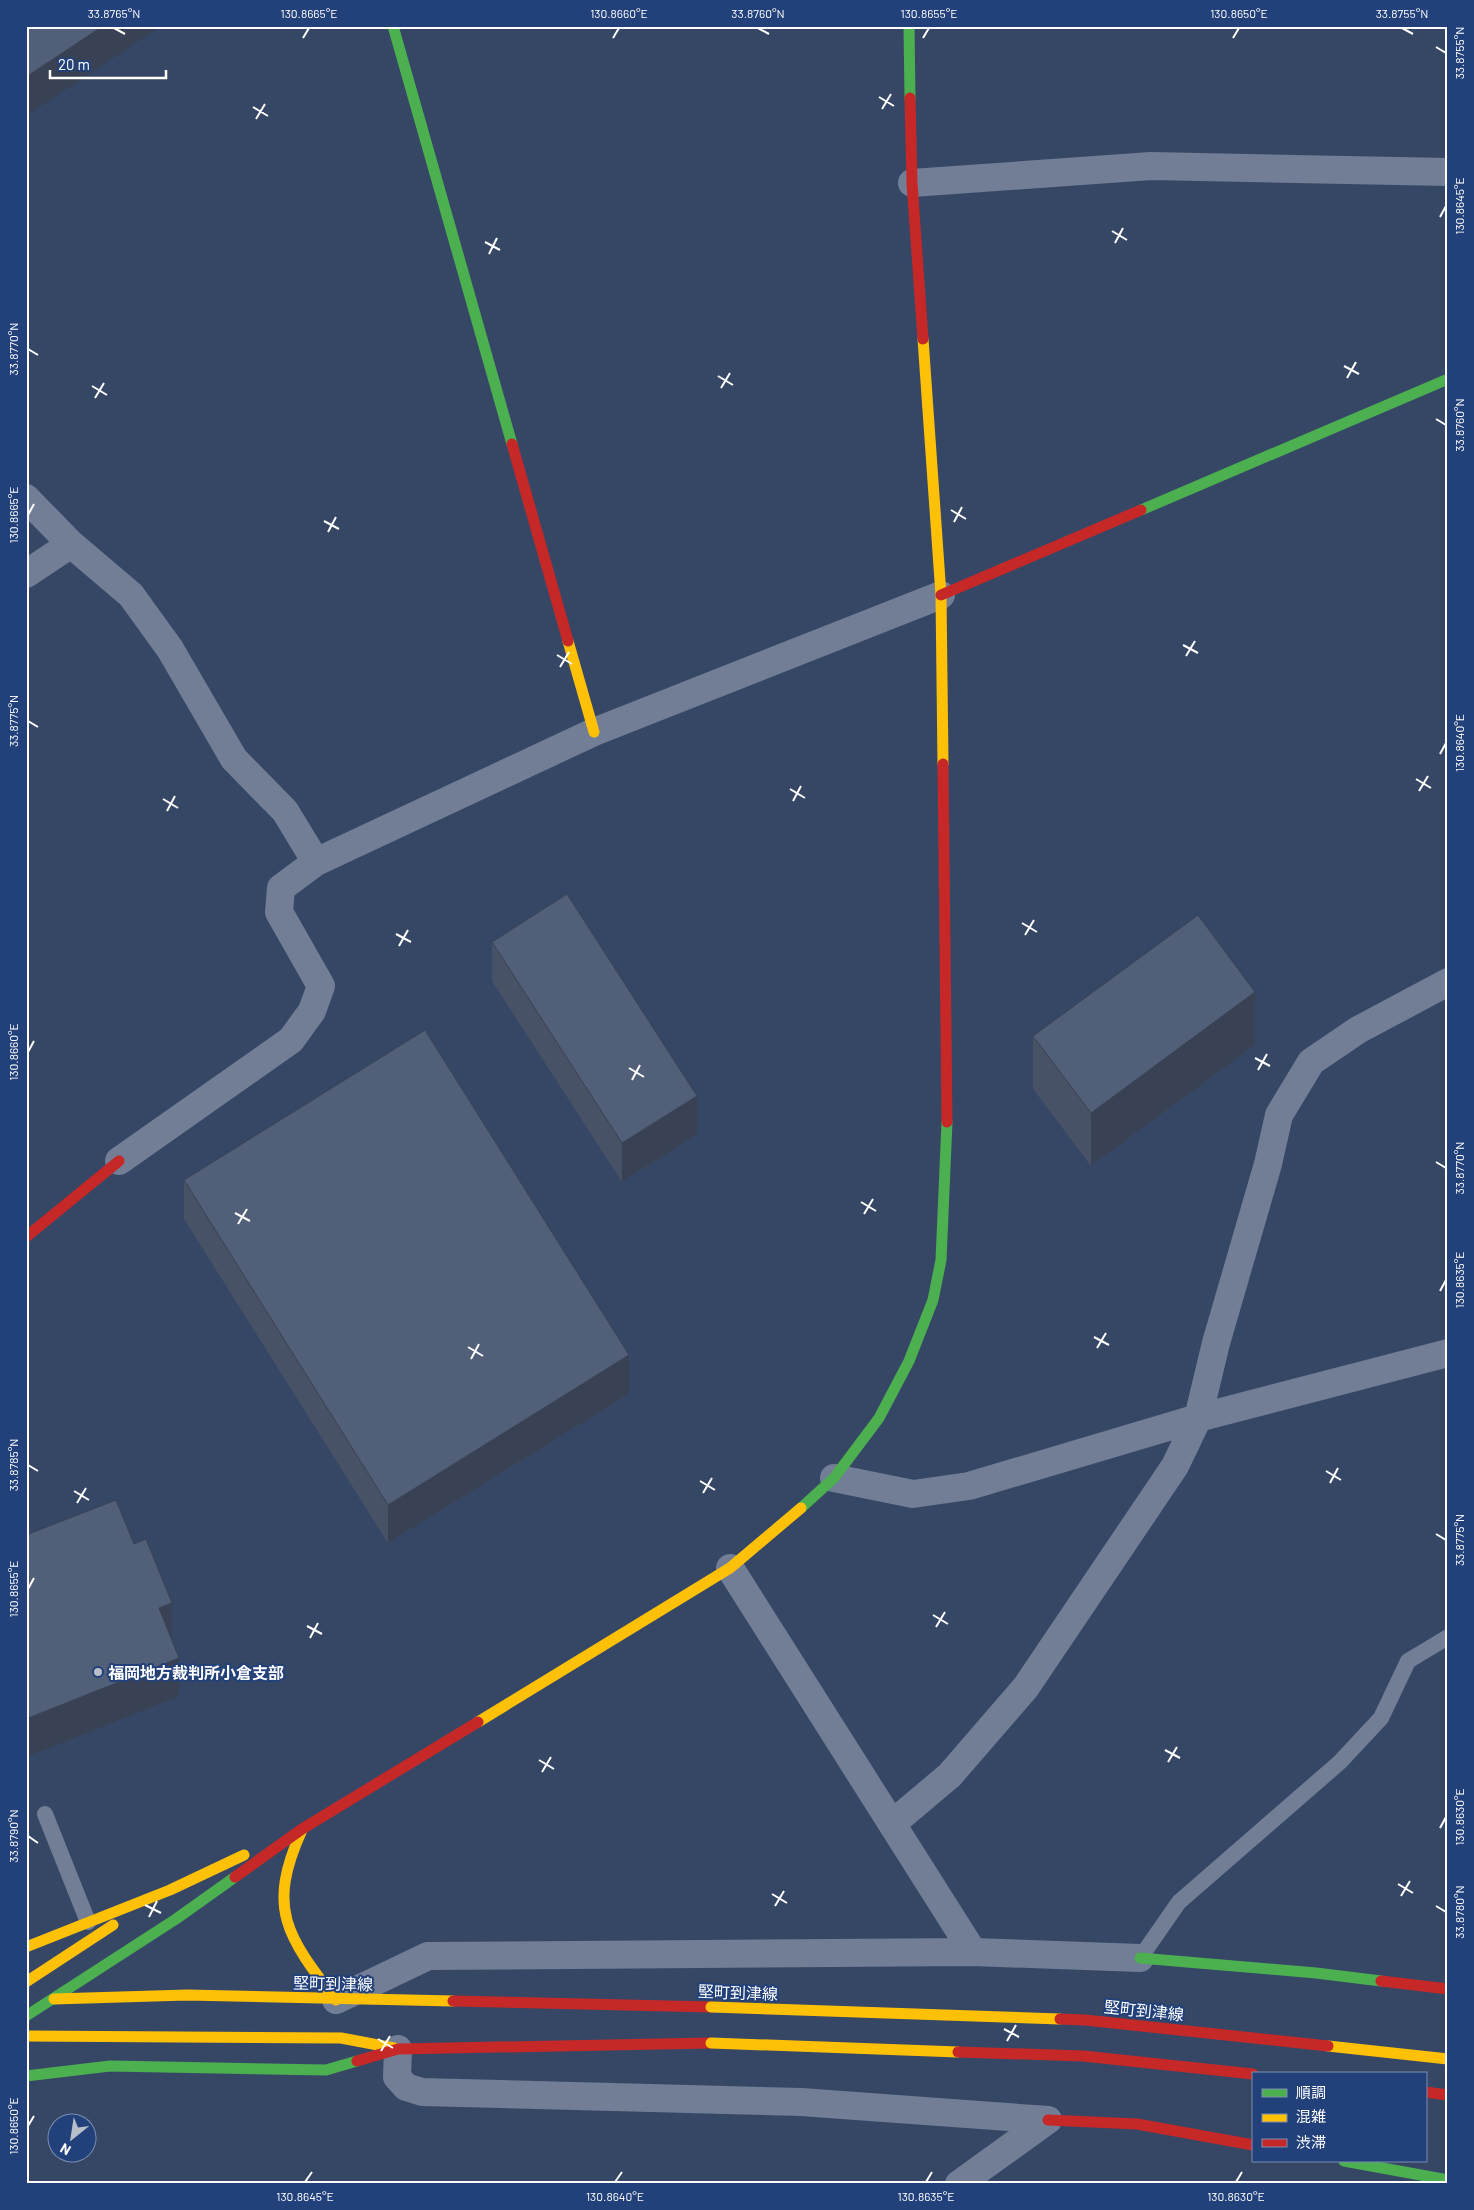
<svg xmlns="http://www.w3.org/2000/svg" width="1474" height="2210" viewBox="0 0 1474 2210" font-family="Barlow,'Noto Sans JP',sans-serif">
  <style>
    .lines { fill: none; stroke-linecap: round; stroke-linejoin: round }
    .lane { stroke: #717e95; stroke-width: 16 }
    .street { stroke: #717e95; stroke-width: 28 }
    .fast { stroke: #4caf50; stroke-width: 11 }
    .slow { stroke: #ffc107; stroke-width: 11 }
    .jam { stroke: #c62828; stroke-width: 11 }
    .slow-bridge { stroke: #ffc107; stroke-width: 11 }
    .jam-bridge { stroke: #c62828; stroke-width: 11 }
    .wall { fill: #475267 }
    .shaded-wall { fill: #394254 }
    .building { fill: #525f78; stroke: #394254 }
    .ticks { fill: none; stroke: #fff; stroke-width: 2 }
    .poi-dot { fill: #b9bfc9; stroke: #22417a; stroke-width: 2 }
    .labels { text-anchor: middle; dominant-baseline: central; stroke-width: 4; stroke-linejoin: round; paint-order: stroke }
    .poi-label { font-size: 16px; font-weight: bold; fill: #fff; stroke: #22417a; text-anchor: start }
    .street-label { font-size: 16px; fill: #fff; stroke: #22417a }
    .neatline { fill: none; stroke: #fff; stroke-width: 2 }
    .ticks-label { font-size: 12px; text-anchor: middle; fill: #fff }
  </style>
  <rect width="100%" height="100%" fill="#364766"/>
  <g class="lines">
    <path class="lane" d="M45,1814L88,1922
      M1140,1958L1179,1902L1340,1762L1381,1718L1408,1661L1448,1637"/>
    <path class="street" d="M912,183L1151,166L1448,172
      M26,498L71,544L131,595L170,649L234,759L285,811L316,862
      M26,574L71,544
      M119,1161L291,1040L312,1011L321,986L279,912L281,888L316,862L594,732L941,595
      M834,1478L913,1494L969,1486L1198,1418L1448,1353
      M730,1568L973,1952
      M893,1823L950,1775L1026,1687L1175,1466L1198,1418L1216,1343L1268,1164L1279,1115L1311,1062L1358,1030L1448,982
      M336,2000L428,1956L973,1952L1140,1958
      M398,2049L397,2077L406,2087L422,2092L801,2102L1048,2120
      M959,2184L1048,2120"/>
    <path class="fast" d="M393,26L512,444
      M909,26L910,98
      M1141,510L1448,379
      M801,1508L834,1478L879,1418L909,1361L933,1300L941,1260L947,1122
      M1140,1958L1316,1973L1381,1981
      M26,2016L176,1919L235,1877
      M26,2076L110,2066L326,2070L357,2061
      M1344,2161L1448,2180"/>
    <path class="slow" d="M923,339L941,595L943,764
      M568,641L594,732
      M478,1722L730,1568L801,1508
      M302,1830C266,1909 287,1936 336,2000
      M26,1947L170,1890L244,1855
      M26,1982L113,1925
      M54,1999L187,1995L453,2001
      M26,2036L341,2038L394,2048"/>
    <path class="jam" d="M910,98L912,183L923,339
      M512,444L568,641
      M941,595L1141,510
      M943,764L947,1122
      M26,1237L119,1161
      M235,1877L302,1829L478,1722
      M1381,1981L1448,1989
      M453,2001L711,2007
      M357,2061L398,2049L711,2043
      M1425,2092L1448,2095
      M1048,2120L1137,2124L1253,2145"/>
    <path class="slow-bridge" d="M711,2007L1060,2019
      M711,2043L958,2052
      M1328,2046L1448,2059"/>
    <path class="jam-bridge" d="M1060,2019L1085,2020L1328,2046
      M958,2052L1083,2056L1253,2074"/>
  </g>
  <path class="wall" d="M492,942L697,1134L622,1182L492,981Z
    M1033,1036L1255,1045L1091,1166L1033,1089Z
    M184,1180L629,1394L388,1543L184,1219Z"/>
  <path class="shaded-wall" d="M103,26H161L26,116V77Z
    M1255,992V1045L1091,1166V1113Z
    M697,1096V1134L622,1182V1143Z
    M629,1355V1394L388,1543V1505Z
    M172,1603V1642L159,1608Z
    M179,1658V1696L26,1757V1719Z"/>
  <path class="building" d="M26,26H103L26,77Z
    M567,894L697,1096L622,1143L492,942Z
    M1198,915L1255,992L1091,1113L1033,1036Z
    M425,1030L629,1355L388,1505L184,1180Z
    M116,1500L134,1544L146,1539L172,1603L159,1608L179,1658L26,1719V1535Z"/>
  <path class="ticks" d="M114,28L125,34M758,28L769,34M1402,28L1413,34M303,38L309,28M613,38L619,28M923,38L929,28M1233,38L1239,28M1436,47L1446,53M879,97L894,106M253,107L268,116M882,109L891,94M256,119L265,104M1440,217L1446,206M1112,231L1127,240M485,242L500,250M1115,243L1123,228M489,254L497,238M28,349L38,355M1344,366L1359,374M718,376L733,385M1347,378L1356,362M92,386L107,395M721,388L730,373M95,398L104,383M1436,419L1446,425M951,510L966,519M28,515L34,504M324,521L339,529M954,522L962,507M328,532L336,517M1183,645L1198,653M557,655L572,664M1186,656L1195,641M560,667L569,652M28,721L38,727M1440,754L1446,743M1416,779L1431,788M790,789L805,798M1419,791L1428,776M163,799L178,808M793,801L801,786M167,811L175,796M1022,923L1037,932M396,934L411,942M1025,935L1034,920M399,946L408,930M28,1052L34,1041M1255,1058L1270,1066M629,1068L644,1077M1258,1070L1267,1054M632,1080L640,1065M1436,1162L1446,1168M861,1202L876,1211M235,1213L250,1221M864,1214L873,1199M238,1224L247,1209M1440,1291L1446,1280M1094,1337L1109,1345M468,1347L483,1356M1097,1348L1106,1333M471,1359L479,1344M28,1465L38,1471M1326,1471L1341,1480M700,1481L715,1490M1330,1483L1338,1468M74,1491L89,1500M703,1493L712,1478M77,1503L86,1488M1436,1534L1446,1540M28,1589L34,1578M933,1615L948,1624M307,1626L322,1634M936,1627L945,1612M310,1638L318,1623M1165,1750L1180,1758M539,1760L554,1769M1168,1762L1177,1747M542,1772L551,1757M1440,1828L1446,1817M28,1836L38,1843M1398,1884L1413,1893M772,1894L787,1903M1401,1896L1410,1881M145,1905L161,1913M775,1906L784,1891M1436,1906L1446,1912M149,1917L157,1901M1004,2029L1019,2037M378,2039L393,2048M1007,2041L1016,2025M381,2051L390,2036M28,2126L34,2116M305,2182L312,2172M615,2182L622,2172M926,2182L932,2172M1236,2182L1242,2172"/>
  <circle class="poi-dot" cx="98" cy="1672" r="5"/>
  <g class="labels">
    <g class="poi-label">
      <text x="108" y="1672">福岡地方裁判所小倉支部</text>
    </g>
    <g class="street-label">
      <text transform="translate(333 1983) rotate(1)">堅町到津線</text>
      <text transform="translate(738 1992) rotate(2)">堅町到津線</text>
      <text transform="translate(1144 2010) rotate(6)">堅町到津線</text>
    </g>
  </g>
  <rect width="1474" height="2210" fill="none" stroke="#22417a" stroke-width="55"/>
  <rect x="1252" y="2072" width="175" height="90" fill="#22417a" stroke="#7a8daf"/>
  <rect x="1262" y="2089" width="25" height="8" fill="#4caf50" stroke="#7a8daf"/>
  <text x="1296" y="2098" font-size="15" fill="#ffffff">順調</text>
  <rect x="1262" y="2114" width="25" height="8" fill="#ffc107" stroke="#7a8daf"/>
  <text x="1296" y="2122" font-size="15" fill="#ffffff">混雑</text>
  <rect x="1262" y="2139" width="25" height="8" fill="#c62828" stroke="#7a8daf"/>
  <text x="1296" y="2148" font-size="15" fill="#ffffff">渋滞</text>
  <g transform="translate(72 2138) rotate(210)"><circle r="24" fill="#22417a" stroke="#7a8daf"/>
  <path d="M0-4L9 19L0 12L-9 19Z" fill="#b9bfc9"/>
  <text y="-8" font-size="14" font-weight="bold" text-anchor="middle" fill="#ffffff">N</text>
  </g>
  <path d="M50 70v8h116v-8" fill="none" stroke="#ffffff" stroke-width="2.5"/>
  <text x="58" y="70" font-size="15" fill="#ffffff" stroke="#22417a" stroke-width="4" paint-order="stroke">20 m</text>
  <rect x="28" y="28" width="1418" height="2154" class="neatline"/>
  <g class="ticks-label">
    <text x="114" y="18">33.8765°N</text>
    <text x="309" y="18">130.8665°E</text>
    <text x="619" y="18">130.8660°E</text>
    <text x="758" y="18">33.8760°N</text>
    <text x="929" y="18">130.8655°E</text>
    <text x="1239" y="18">130.8650°E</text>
    <text x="1402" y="18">33.8755°N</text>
    <text transform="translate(1460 53) rotate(-90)" y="4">33.8755°N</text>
    <text transform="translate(1460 206) rotate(-90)" y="4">130.8645°E</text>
    <text transform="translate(14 349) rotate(-90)" y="4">33.8770°N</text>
    <text transform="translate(1460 425) rotate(-90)" y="4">33.8760°N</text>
    <text transform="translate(14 515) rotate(-90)" y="4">130.8665°E</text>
    <text transform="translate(14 721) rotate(-90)" y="4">33.8775°N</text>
    <text transform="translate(1460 743) rotate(-90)" y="4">130.8640°E</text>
    <text transform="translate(14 1052) rotate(-90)" y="4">130.8660°E</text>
    <text transform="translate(1460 1168) rotate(-90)" y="4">33.8770°N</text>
    <text transform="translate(1460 1280) rotate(-90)" y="4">130.8635°E</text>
    <text transform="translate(14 1465) rotate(-90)" y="4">33.8785°N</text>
    <text transform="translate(1460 1540) rotate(-90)" y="4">33.8775°N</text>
    <text transform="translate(14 1589) rotate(-90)" y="4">130.8655°E</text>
    <text transform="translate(1460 1817) rotate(-90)" y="4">130.8630°E</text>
    <text transform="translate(14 1836) rotate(-90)" y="4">33.8790°N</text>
    <text transform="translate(1460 1912) rotate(-90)" y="4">33.8780°N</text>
    <text transform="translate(14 2126) rotate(-90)" y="4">130.8650°E</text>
    <text x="305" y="2201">130.8645°E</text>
    <text x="615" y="2201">130.8640°E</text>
    <text x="926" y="2201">130.8635°E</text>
    <text x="1236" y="2201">130.8630°E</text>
  </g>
</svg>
